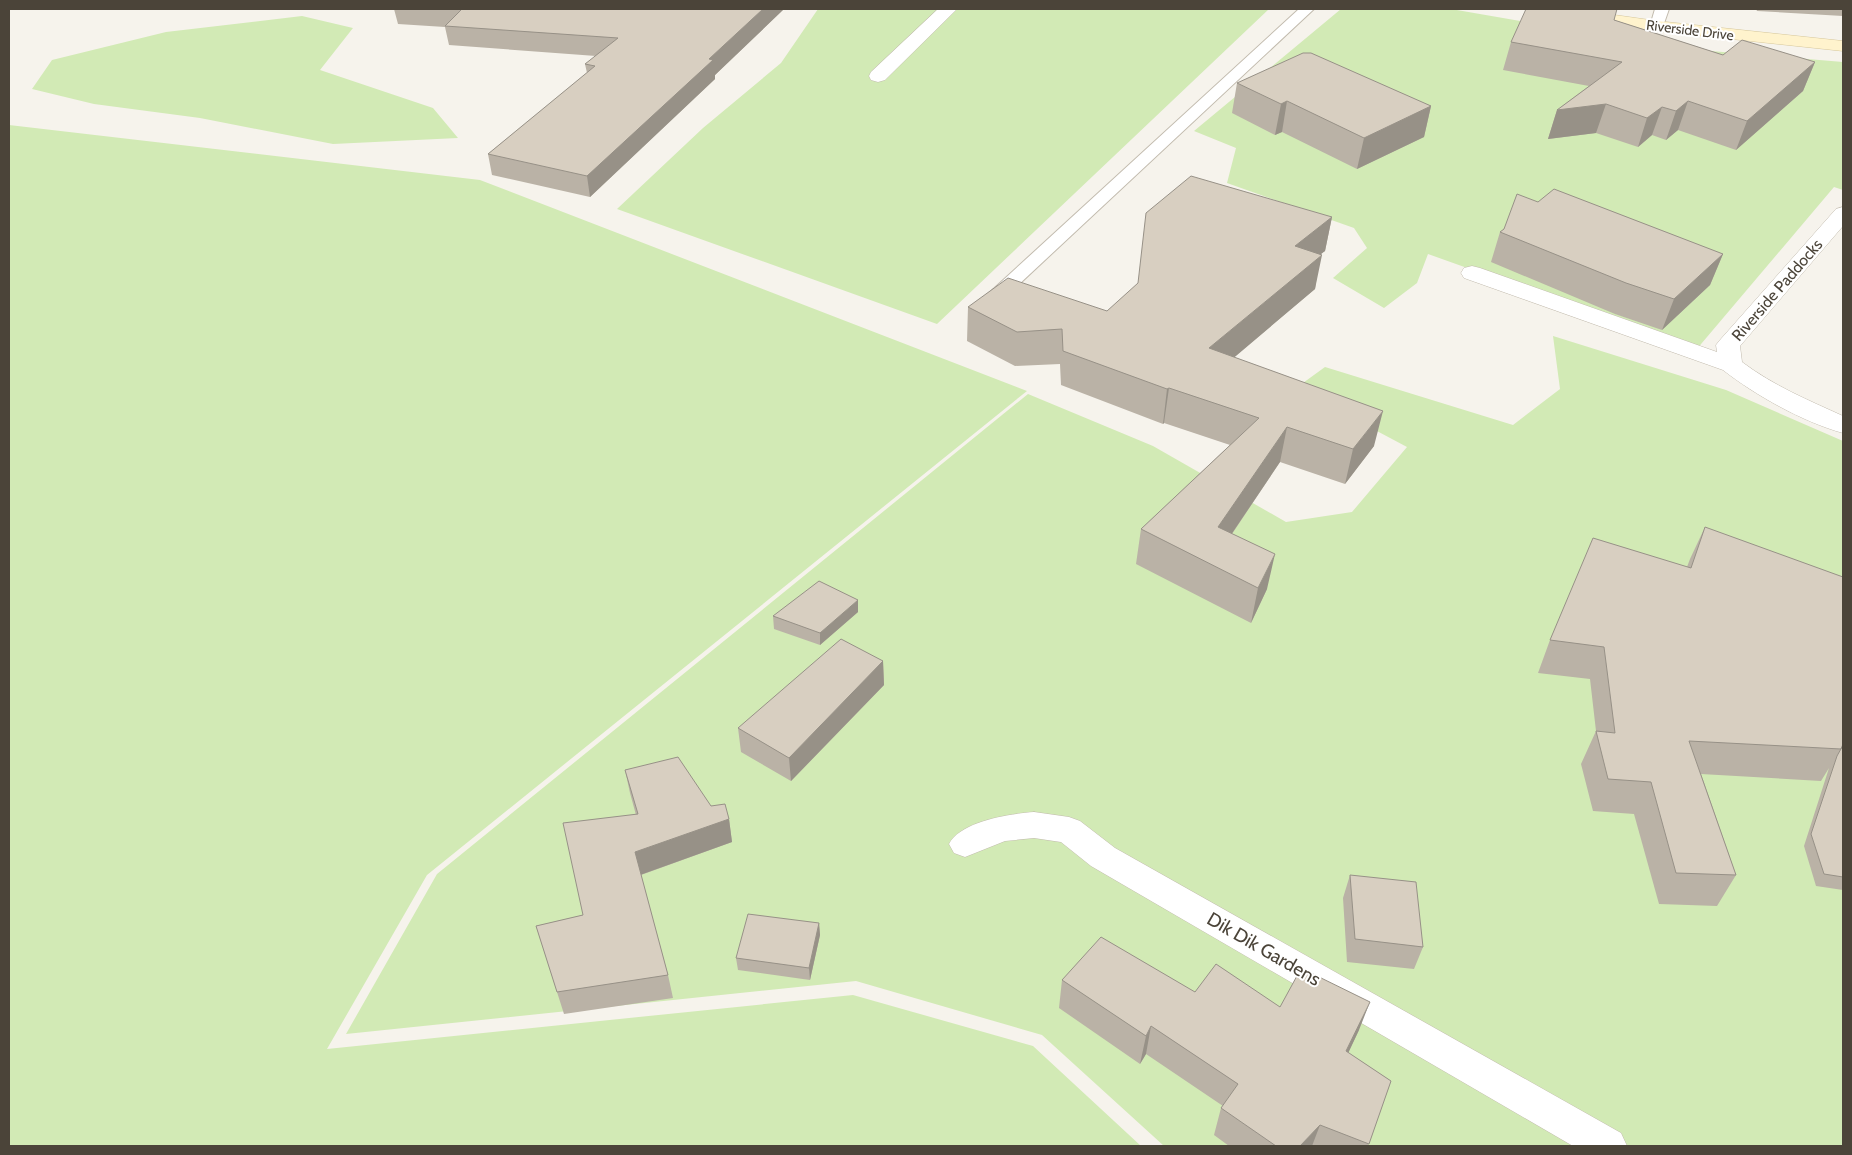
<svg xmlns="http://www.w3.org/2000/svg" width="1852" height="1155" viewBox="0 0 1852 1155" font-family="Cabin,sans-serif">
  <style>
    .green { fill: #d2eab5 }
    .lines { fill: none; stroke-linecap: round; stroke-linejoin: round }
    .lane-casing { stroke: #c2bbae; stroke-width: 2 }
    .street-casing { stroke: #c2bbae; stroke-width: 1 }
    .secondary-casing { stroke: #d6c79b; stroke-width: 1 }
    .lane { fill: #fff; fill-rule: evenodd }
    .street { fill: #fff; fill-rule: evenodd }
    .secondary { fill: #fff3cd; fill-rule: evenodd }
    .wall { fill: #bab2a6 }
    .shaded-wall { fill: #979187 }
    .building { fill: #d8cfc1; stroke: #979187 }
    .labels { text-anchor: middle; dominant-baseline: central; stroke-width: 4; stroke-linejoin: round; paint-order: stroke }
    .far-street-label { font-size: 14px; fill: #4b4439; stroke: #fff }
    .street-label { font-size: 16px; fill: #4b4439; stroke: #fff }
    .near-street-label { font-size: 19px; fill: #4b4439; stroke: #fff }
  </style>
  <rect width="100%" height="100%" fill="#f6f3ec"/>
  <path class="green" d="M818,9H1269L937,324L617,209L703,128L781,63Z
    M1341,9H1451L1675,48L1843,62V190L1834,187L1696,350L1428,254L1417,283L1384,308L1333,278L1367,248L1354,228L1227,183L1236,148L1194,131Z
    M302,16L353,28L320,70L433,108L458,138L333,144L200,118L94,104L32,89L52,60L166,32Z
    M9,125L480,180L1027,391L427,875L327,1049L853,995L1033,1046L1141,1146H9Z
    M1553,336L1726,390L1843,441V1146H1164L1042,1035L856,981L346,1034L437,874L1028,394L1153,446L1286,522L1352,512L1407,447L1296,388L1325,367L1513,425L1560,389Z"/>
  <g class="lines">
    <defs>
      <path id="lane" d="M1299,9H1314L1000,302L994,304L988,302L985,298L988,294Z
        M1655,9H1669L1662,29H1652L1650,26Z"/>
      <path id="street" d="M938,9H957L885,80L878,82L871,80L869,76L871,72Z
        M1843,207V226L1740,346L1742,362C1774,386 1808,400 1843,416V433C1803,422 1755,395 1723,370L1464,278L1461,273L1464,268L1472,266L1480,268L1717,352L1716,345L1720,340L1836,209Z
        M1034,812L1069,817L1080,821L1115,848L1621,1133L1627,1146H1573L1091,866L1061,842L1034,838L1005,841L965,857L954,853L949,844C961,821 1010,814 1034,812Z"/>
      <path id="secondary" d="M1528,9H1572L1657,21L1843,41V51L1657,31L1537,14L1531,13Z"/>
    </defs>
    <use href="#lane" class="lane-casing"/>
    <use href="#street" class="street-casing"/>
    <use href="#secondary" class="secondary-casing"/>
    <use href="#lane" class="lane"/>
    <use href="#street" class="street"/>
    <use href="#secondary" class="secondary"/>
  </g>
  <path class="wall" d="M394,9H784L715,75V79L590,197L492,175L488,154L587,73L585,64L596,56L449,45L445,27L398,24Z
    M1756,9H1843V16L1757,11Z
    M1614,20L1723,55L1815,62L1803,91L1736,150L1678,130L1666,140L1652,135L1638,147L1596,133L1548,139L1557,110L1589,86L1503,70L1511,42Z
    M1237,83L1431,106L1424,137L1357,169L1282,132L1275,135L1232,113Z
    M1538,202L1723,254L1710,285L1662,330L1615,314L1491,262L1500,232Z
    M1332,217L1325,251L1320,254L1315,289L1234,357L1374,446L1345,484L1280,462L1232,534L1267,589L1251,623L1136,564L1141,529L1230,445L1164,423L1163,424L1061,385L1060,364L1015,366L967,341L968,307L1107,311Z
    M1705,527L1842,747L1843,751V890L1816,886L1804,846L1829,768L1821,781L1701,774L1736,875L1717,906L1659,904L1634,814L1593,811L1581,764L1596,731L1590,679L1538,673L1550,640L1687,567L1690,559Z
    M858,612L820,645L774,629L773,616Z
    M883,661L884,685L791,781L741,752L738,728Z
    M625,770L711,806L729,819L732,842L641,875L668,975L673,998L564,1014L536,926L583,915L636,815L630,793Z
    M1350,875L1423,947L1414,969L1347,962L1343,898Z
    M819,923L820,935L810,980L738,970L736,958Z
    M1062,980L1195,992L1280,1007L1359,1030L1348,1053L1391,1081L1368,1146H1229L1214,1135L1221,1108L1223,1106L1146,1054L1140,1064L1059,1008Z"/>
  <path class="shaded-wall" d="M763,9H784L715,75V79L590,197L587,176L709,59Z
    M1815,62L1803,91L1736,150L1747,121Z
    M1287,101L1282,132L1275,135L1281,104Z
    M1688,101L1678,130L1666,140L1676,111Z
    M1606,104L1596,133L1548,139L1557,110Z
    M1431,106L1424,137L1357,169L1364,138Z
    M1662,107L1652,135L1638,147L1647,118Z
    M1332,217L1325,251L1289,279L1295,246Z
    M1723,254L1710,285L1662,330L1674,299Z
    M1322,255L1315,289L1204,383L1209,348Z
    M1169,388L1164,423L1163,424L1167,389Z
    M1383,411L1374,446L1345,484L1353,449Z
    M1287,427L1280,462L1212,563L1218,527Z
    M1275,554L1267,589L1251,623L1258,588Z
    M858,600V612L820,645V633Z
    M883,661L884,685L791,781L789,758Z
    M729,819L732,842L640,875L635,852Z
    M819,923L820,935L810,980L809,968Z
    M1370,1002L1359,1030L1336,1079L1346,1051Z
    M1151,1026L1146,1054L1140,1064L1146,1036Z
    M1320,1125L1312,1146H1300Z"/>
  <path class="building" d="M452,9H763L709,59L713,60L587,176L488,154L595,66L585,64L618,38L445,26L462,9Z
    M1526,9H1617L1614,20L1723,55L1742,40L1815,62L1747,121L1688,101L1676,111L1662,107L1647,118L1606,104L1557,110L1622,62L1511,42Z
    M1303,53H1311L1431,106L1364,138L1287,101L1281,104L1237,83Z
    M1191,176L1332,217L1295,246L1322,255L1209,348L1383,411L1353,449L1287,427L1218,527L1275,554L1258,588L1141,529L1259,418L1169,388L1167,389L1063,351L1062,329L1017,332L968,307L1008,278L1107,311L1138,283L1146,213Z
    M1554,189L1723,254L1674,299L1626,283L1500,232L1504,229L1517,194L1538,202Z
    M1705,527L1843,577V744L1841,749L1689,741L1736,875L1676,873L1651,782L1608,779L1596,731L1615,733L1604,647L1550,640L1593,538L1691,568Z
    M819,581L858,600L820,633L773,616Z
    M841,639L883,661L789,758L738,728Z
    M1842,747L1843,751V877L1824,874L1811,834L1837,756Z
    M678,757L711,806L725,804L729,819L635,852L668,975L557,992L536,926L583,915L563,823L638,814L625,770Z
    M1350,875L1416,882L1423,947L1355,939Z
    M748,914L819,923L809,968L736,958Z
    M1101,937L1195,992L1216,964L1280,1007L1298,974H1313L1370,1002L1346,1051L1391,1081L1369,1144L1320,1125L1300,1146H1276L1221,1108L1238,1084L1151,1026L1146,1036L1062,980Z"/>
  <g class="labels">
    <g class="far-street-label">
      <text transform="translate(1690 30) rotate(7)">Riverside Drive</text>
    </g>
    <g class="street-label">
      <text transform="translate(1777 290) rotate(-49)">Riverside Paddocks</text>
    </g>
    <g class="near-street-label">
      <text transform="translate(1264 949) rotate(30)">Dik Dik Gardens</text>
    </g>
  </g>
  <rect width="1852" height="1155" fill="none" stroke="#4b4439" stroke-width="20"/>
</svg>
